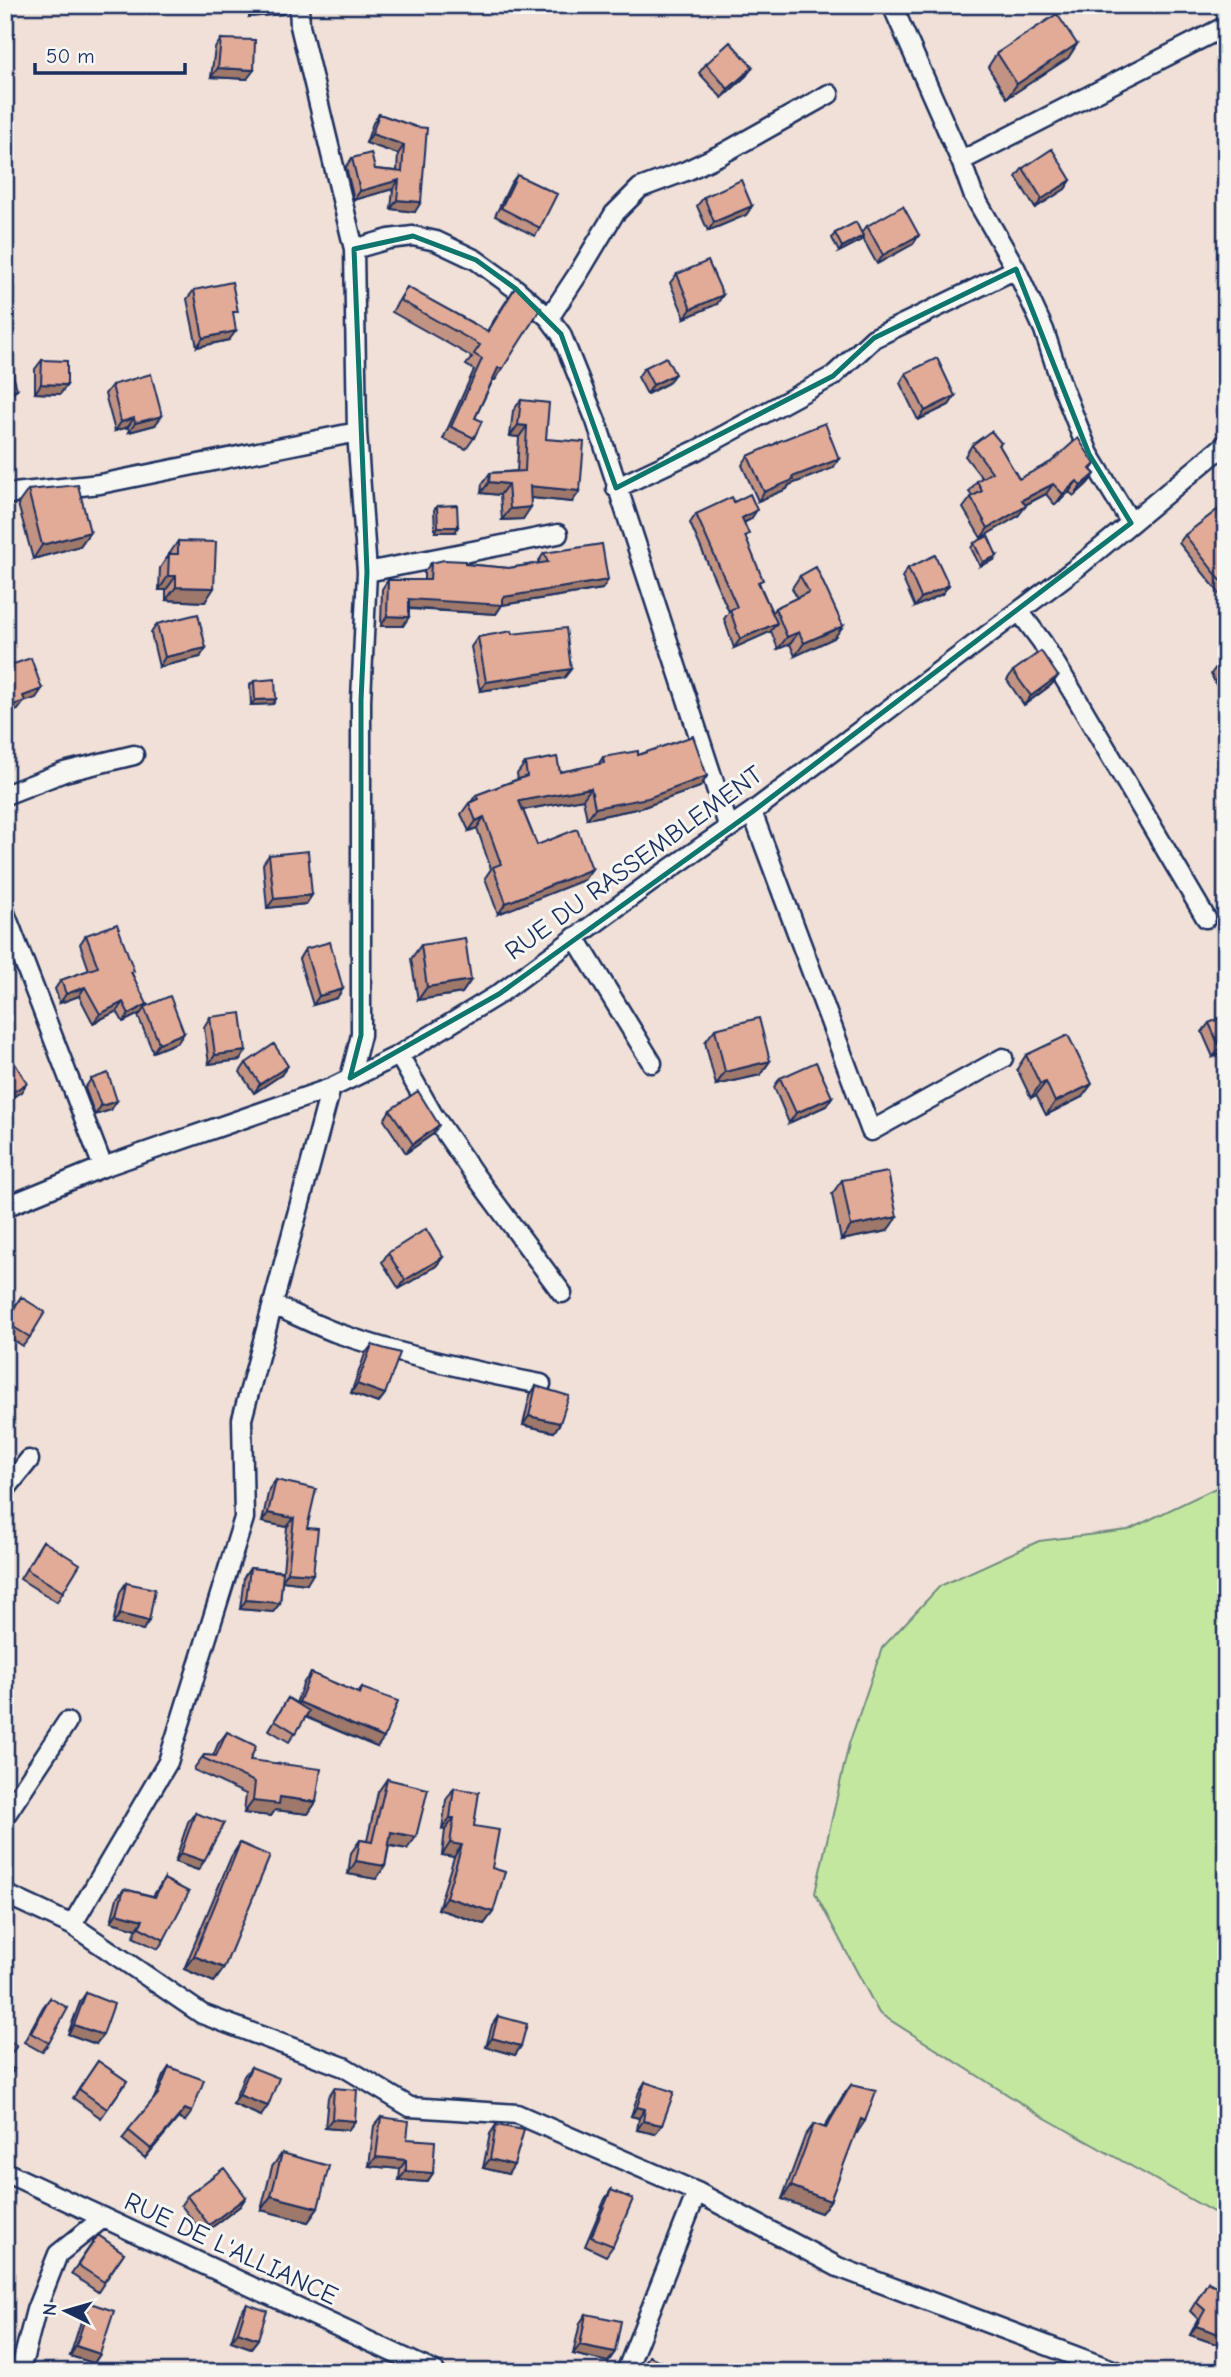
<svg xmlns="http://www.w3.org/2000/svg" width="1231" height="2377" viewBox="0 0 1231 2377" font-family="'Comic Neue',sans-serif">
  <style>
    .green { fill: #c4e7a0; stroke: #708b7f; stroke-width: 2 }
    .lines { fill: none; stroke-linecap: round; stroke-linejoin: round }
    .minor-casing { stroke: #1b2f5e; stroke-width: 23 }
    .minor { stroke: #f6f6f2; stroke-width: 18 }
    .wall { fill: #c29383; stroke: #1b2f5e; stroke-width: 2 }
    .shaded-wall { fill: #9e786a; stroke: #1b2f5e; stroke-width: 2 }
    .building { fill: #e1ab98; stroke: #1b2f5e; stroke-width: 2 }
    .marked { fill: none; stroke: #0f766e; stroke-width: 5; stroke-linejoin: round }
    .labels { text-anchor: middle; dominant-baseline: central; stroke-width: 6; stroke-linejoin: round; paint-order: stroke }
    .street-label { font-size: 26px; fill: #1b2f5e; stroke: #f6f6f2 }
  </style>
  <rect width="100%" height="100%" fill="#f0e0d7"/>
  <filter id="ink" filterUnits="userSpaceOnUse"><feTurbulence type="fractalNoise" baseFrequency=".0143" numOctaves="2"/><feDisplacementMap in="SourceGraphic" scale="14" xChannelSelector="R" yChannelSelector="G"/><feConvolveMatrix kernelMatrix="1 2 1 2 8 2 1 2 1" color-interpolation-filters="sRGB"/></filter>
  <g filter="url(#ink)">
    <path class="green" d="M1226,1483V2219L1038,2114L879,2013L815,1893L849,1744L882,1648L940,1586L1039,1541L1128,1530Z"/>
    <g class="lines">
      <defs>
        <path id="minor" d="M299,5L300,26L354,249L357,432L367,572L361,700V1035L350,1078
          M892,5L961,161L973,194L1016,269L1044,330L1062,386L1089,454L1131,523
          M961,161L1226,26
          M354,249L389,239L413,236L436,241L476,260L516,289L549,318L561,334L596,421L729,828
          M549,318L578,274L614,214L640,188L686,171L722,154L829,94
          M616,488L697,450L833,376L874,338L1016,269
          M5,496L14,493L100,484L357,432
          M367,572L558,534
          M1019,611L1042,642L1077,699L1206,918
          M5,795L64,772L134,755
          M752,812L871,1131L1003,1058
          M5,913L103,1167
          M575,937L652,1063
          M399,1055L433,1115L474,1174L562,1293
          M5,1207L103,1167L331,1088L399,1055L499,994L651,882L752,812L1079,566L1226,444
          M273,1305C294,1314 315,1325 337,1333C403,1356 472,1371 541,1384
          M5,1490L29,1460
          M5,1816L67,1722
          M5,1894L72,1925L202,2014L344,2067L410,2107L517,2114L697,2192L838,2267L1118,2372
          M72,1925L168,1762L244,1518L242,1419L331,1088
          M5,2172L435,2372
          M20,2372L36,2310L58,2254L103,2218
          M626,2372L697,2192"/>
      </defs>
      <use href="#minor" class="minor-casing"/>
      <use href="#minor" class="minor"/>
    </g>
    <path class="wall" d="M242,5H290L283,14L249,17V7L242,8Z
      M221,39L247,79L211,77L215,48Z
      M1077,44L1068,58L1007,98L988,67L997,53Z
      M706,64L746,76L722,98L699,73Z
      M379,114L416,127L415,212L391,209L393,189L354,200L346,167L352,158L375,169L397,171L398,154L366,143L373,123Z
      M1023,168L1071,180L1065,189L1035,208L1016,177Z
      M517,175L540,228L535,236L495,216L511,183Z
      M704,197L752,206L746,215L708,231L697,206Z
      M867,226L919,235L913,244L877,264L862,237L860,241L839,252L832,238L835,233H861Z
      M677,274L717,304L685,318L670,283Z
      M516,286L503,368L495,380H493L475,418L474,438L466,449L443,439L474,370L466,365L472,357L392,312L407,287L487,331Z
      M194,290L234,318L229,340L197,347L187,299Z
      M42,360L67,385L60,394L35,393V369Z
      M644,368L668,383L647,394L638,377Z
      M906,373L955,396L949,405L918,420L900,383Z
      M112,385L155,425L129,432L128,427L115,431L105,394Z
      M521,400L546,439L572,502L531,498L523,519L502,520L500,495L481,493L482,484L490,473L517,471L519,437L510,436L513,411Z
      M777,442L833,468L789,485L787,489L758,501L742,465L748,456L774,445Z
      M1001,443L999,445L1019,479L1095,464L1091,470L1095,474L1087,484L1074,496L1069,492L1055,505L1046,494L1025,505L1018,516L981,538L963,508L972,496L969,492L977,481L982,478L965,456L972,445Z
      M28,490L90,532L80,546L33,559L18,504Z
      M734,502L751,519L744,523L746,538L760,585L772,613L775,608L797,598L792,588L800,576L843,626L834,638L795,656L790,644L778,649L771,631L734,648L724,619L729,612L690,523L696,514Z
      M437,506L455,532H435L434,510Z
      M1226,521V606L1217,590L1179,543L1185,535Z
      M178,541L205,602L166,600V590H159L160,568Z
      M974,543L994,560L980,566L971,548Z
      M544,553L608,580L602,589L502,605L496,614L409,609L403,626H381L382,589L388,580H424V572L431,563L465,564L509,568L539,563L538,562Z
      M908,568L949,585L942,594L915,607L902,577Z
      M157,624L200,657L159,667L151,633Z
      M512,634L571,669L564,678L480,691L471,647L478,637Z
      M1226,659V706L1211,674L1219,663Z
      M1013,671L1058,676L1051,685L1024,705L1007,680Z
      M254,681L276,699L273,704L251,705L250,685Z
      M638,755L707,776L700,787L641,808L587,819L583,799L523,810L537,845L584,880L498,914L485,878L491,869L477,828L469,831L461,814L469,803L471,802L476,795L518,779L517,774L525,763L560,772L598,765L603,757Z
      M269,855L312,895L306,904L267,908L263,864Z
      M86,935L132,973L145,1007L184,1033L178,1042L153,1052L138,1016L141,1013L123,1022L117,1011L93,1023L79,996L60,1003L55,989L61,980L89,970L80,944Z
      M421,945L471,980L462,993L418,1000L411,959Z
      M305,949L337,998L313,1005L299,959Z
      M210,1017L240,1060L209,1064L204,1027Z
      M1209,1023L1226,1052L1213,1057L1202,1032Z
      M715,1029L770,1061L760,1075L716,1085L705,1042Z
      M1026,1055L1082,1097L1046,1115L1036,1095L1031,1098L1017,1069Z
      M246,1063L281,1075L254,1093L240,1072Z
      M780,1078L832,1097L826,1106L789,1123L774,1087Z
      M91,1079L111,1110L95,1115L85,1088Z
      M390,1110L433,1134L406,1153L384,1120Z
      M842,1180L887,1231L841,1240L832,1194Z
      M388,1253L443,1257L436,1266L399,1289L382,1262Z
      M21,1297L30,1337L23,1346L5,1335V1314L11,1305L14,1307Z
      M372,1345L385,1394L378,1403L351,1393L365,1354Z
      M536,1386L560,1423L554,1432L523,1425L530,1395Z
      M276,1480L307,1528V1584L282,1581L280,1603L273,1612L240,1609L244,1577L250,1568L283,1571L287,1527L262,1522L269,1489Z
      M43,1541L63,1592L57,1602L20,1579Z
      M126,1583L143,1630L113,1624L120,1592Z
      M311,1673L358,1693L362,1688L377,1747L305,1717L289,1742L269,1730L288,1698L296,1703L304,1682Z
      M227,1732L250,1760L316,1802L308,1814L275,1810L271,1816L244,1813L246,1794L194,1770L195,1767L204,1755L213,1756L218,1744Z
      M387,1779L407,1849L389,1846L385,1866L376,1879L348,1874L351,1853L360,1840L367,1841L378,1792Z
      M454,1788L474,1826L492,1868L493,1912L484,1924L438,1909L454,1857L442,1855L445,1830L442,1829L446,1800Z
      M195,1813L204,1861L198,1870L175,1862L188,1822Z
      M240,1843L224,1968L214,1982L184,1969L231,1857Z
      M164,1879V1940L158,1949L133,1937L137,1929L111,1922L117,1898L124,1889L153,1896Z
      M86,1993L96,2044L68,2034L80,2002Z
      M50,1998L49,2043L42,2052L24,2042L43,2007Z
      M498,2016L521,2046L515,2055L486,2047L492,2025Z
      M98,2061L127,2081L101,2118L73,2098Z
      M169,2067L185,2121L178,2118L145,2158L122,2139L153,2101L163,2076Z
      M251,2067L261,2116L233,2104L244,2076Z
      M645,2082L655,2134L637,2130L639,2118L631,2116L639,2092Z
      M851,2085L857,2133H855L830,2201L821,2213L782,2199L805,2136L814,2124L824,2128L842,2097Z
      M334,2088L355,2121L348,2130L325,2128L328,2097Z
      M381,2117L433,2173L427,2182L399,2180L400,2169L369,2166L374,2126Z
      M496,2125L508,2174L483,2168L490,2134Z
      M282,2153L318,2208L308,2222L261,2210L272,2167Z
      M611,2190L613,2246L606,2256L585,2246L605,2199Z
      M187,2196L246,2197L240,2206L203,2234L181,2205Z
      M98,2235L124,2253L98,2292L71,2274Z
      M1208,2282L1222,2335L1216,2344L1190,2335L1198,2319L1190,2311Z
      M90,2303L100,2354L94,2363L70,2356L84,2312Z
      M247,2304L258,2339L251,2348L231,2341L240,2314Z
      M586,2314L615,2352L608,2362L573,2354L580,2323Z"/>
    <path class="shaded-wall" d="M290,5L283,14L249,17L255,7Z
      M1077,44L1068,58L1007,98L1017,84Z
      M753,67L746,76L722,98L728,89Z
      M218,68L254,70L247,79L211,77Z
      M372,134L404,145L398,154L366,143Z
      M399,180L393,189L354,200L360,191Z
      M1071,180L1065,189L1035,208L1042,199Z
      M397,200L421,202L415,212L391,209Z
      M752,206L746,215L708,231L714,222Z
      M919,235L913,244L877,264L883,255Z
      M863,236L860,241L839,252L842,247Z
      M723,295L717,304L685,318L691,309Z
      M236,331L229,340L197,347L203,338Z
      M498,368H503L495,380H490Z
      M675,374L668,383L647,394L653,385Z
      M41,384L67,385L60,394L35,393Z
      M17,389L10,397L5,399V392Z
      M955,396L949,405L918,420L925,411Z
      M162,416L155,425L129,432L135,423Z
      M134,418L128,427L115,431L121,422Z
      M518,425L527,426L519,437L510,436Z
      M839,459L833,468L789,485L787,489L758,501L764,492L792,477Z
      M1095,474L1087,484L1074,496L1081,486Z
      M1077,481L1069,492L1055,505L1063,494Z
      M489,482L508,484L500,495L481,493Z
      M1053,484L1046,494L1015,510L1022,500Z
      M530,486L580,491L572,502L522,497Z
      M1026,506L1018,516L981,538L988,528Z
      M531,507L523,519L502,520L510,509Z
      M757,510L751,519L735,527L742,518Z
      M438,527H458L455,532H435Z
      M90,532L80,546L33,559L42,545Z
      M997,556L994,560L980,566L983,562Z
      M168,576H176L166,590H159Z
      M608,580L602,589L502,605L496,614L403,608L409,599L503,597Z
      M949,585L942,594L915,607L921,598Z
      M176,587L214,588L205,602L166,600Z
      M387,616L409,617L403,626H381Z
      M777,623L770,632L734,648L740,639Z
      M843,626L834,638L795,656L804,643Z
      M799,632L790,644L778,649L787,637Z
      M206,648L200,657L159,667L165,657Z
      M571,669L564,678L480,691L486,682Z
      M1058,676L1051,685L1024,705L1031,696Z
      M42,689L36,698L24,702L18,710L5,715V708L23,696Z
      M276,699L273,704L251,705L255,700Z
      M707,776L700,787L641,808L587,819L595,808Z
      M591,788L583,799L511,812L519,801Z
      M484,817L477,828L469,831L476,821Z
      M592,869L584,880L498,914L506,903Z
      M312,895L306,904L267,908L274,899Z
      M471,980L462,993L418,1000L427,987Z
      M85,987L79,996L60,1003L66,994Z
      M343,989L337,998L313,1005L319,996Z
      M123,1002L117,1011L93,1023L100,1014Z
      M147,1004L141,1013L123,1022L129,1014Z
      M184,1033L178,1042L153,1052L159,1043Z
      M1226,1045V1052L1213,1057L1220,1048Z
      M246,1051L240,1060L209,1064L215,1055Z
      M770,1061L760,1075L716,1085L725,1072Z
      M288,1066L281,1075L254,1093L260,1084Z
      M1046,1082L1036,1095L1031,1098L1040,1084Z
      M27,1083L21,1092L5,1102V1097Z
      M1092,1084L1082,1097L1046,1115L1055,1102Z
      M832,1097L826,1106L789,1123L796,1113Z
      M117,1101L111,1110L95,1115L101,1106Z
      M439,1125L433,1134L406,1153L413,1144Z
      M897,1217L887,1231L841,1240L851,1226Z
      M443,1257L436,1266L399,1289L405,1280Z
      M357,1384L385,1394L378,1403L351,1393Z
      M529,1416L560,1423L554,1432L523,1425Z
      M268,1513L294,1518L287,1527L262,1522Z
      M288,1572L313,1574L307,1584L282,1581Z
      M246,1600L280,1603L273,1612L240,1609Z
      M120,1614L149,1621L143,1630L113,1624Z
      M299,1702L384,1738L377,1747L292,1711Z
      M280,1797L316,1802L308,1814L275,1810L271,1816L244,1813L253,1801Z
      M450,1818H454L445,1830L442,1829Z
      M391,1832L416,1837L407,1849L383,1844Z
      M450,1843L462,1845L454,1857L442,1855Z
      M181,1853L204,1861L198,1870L175,1862Z
      M356,1861L385,1866L376,1879L348,1874Z
      M446,1897L493,1912L484,1924L438,1909Z
      M117,1913L143,1920L137,1929L111,1922Z
      M194,1956L224,1968L214,1982L184,1969Z
      M74,2025L103,2035L96,2044L68,2034Z
      M492,2038L521,2046L515,2055L486,2047Z
      M239,2095L268,2106L261,2116L233,2104Z
      M637,2107L645,2109L639,2118L631,2116Z
      M185,2109L192,2112L185,2121L178,2118L145,2158Z
      M332,2119L355,2121L348,2130L325,2128Z
      M861,2119L865,2121L857,2133L852,2131Z
      M643,2121L662,2125L655,2134L637,2130Z
      M376,2157L406,2160L400,2169L369,2166Z
      M490,2159L514,2165L508,2174L483,2168Z
      M406,2171L433,2173L427,2182L399,2180Z
      M791,2186L830,2201L821,2213L782,2199Z
      M271,2196L318,2208L308,2222L261,2210Z
      M246,2197L240,2206L203,2234L209,2225Z
      M1196,2326L1222,2335L1216,2344L1190,2335Z
      M238,2332L258,2339L251,2348L231,2341Z
      M580,2345L615,2352L608,2362L573,2354Z
      M76,2346L100,2354L94,2363L70,2356Z"/>
    <path class="building" d="M255,5H288L255,7Z
      M1057,14L1077,44L1017,84L997,53Z
      M221,39L255,40L254,70L218,68Z
      M730,42L753,67L728,89L706,64Z
      M379,114L416,127L427,128L421,202L397,200L399,180L360,191L352,158L371,153L375,169L402,172L404,145L372,134Z
      M1052,149L1071,180L1042,199L1023,168Z
      M517,175L557,194L540,228L501,208Z
      M741,180L752,206L714,222L704,197Z
      M903,206L919,235L883,255L867,226Z
      M856,222L863,236L842,247L835,233Z
      M708,261L723,295L691,309L677,274Z
      M232,282L238,312H233L236,331L203,338L194,290Z
      M516,286L541,308L503,368H498L475,418L482,421L474,438L451,427L482,359L474,354L480,345L400,300L407,287L488,332Z
      M666,357L675,374L653,385L644,368Z
      M937,358L955,396L925,411L906,373Z
      M9,360L17,389L5,392V361Z
      M42,360L67,361V385L41,384Z
      M151,374L162,416L135,423L134,418L121,422L112,385Z
      M521,400L549,403L546,439L584,442L580,491L530,486L531,507L510,509L508,484L489,482L490,473L525,471L527,426L518,425Z
      M825,423L839,459L792,477L793,480L764,492L748,456L777,443V442Z
      M991,431L1001,443L999,445L1019,479L1051,462L1078,438L1095,464L1090,469L1095,474L1081,486L1077,481L1063,494L1053,484L1022,500L1026,506L988,528L971,497L982,491L977,481L992,472L972,445Z
      M78,485L90,532L42,545L28,490Z
      M750,494L757,510L742,518L749,534L745,536L763,580L758,582L777,623L740,639L730,610L737,607L696,514L732,497L734,502Z
      M457,505L458,527H438L437,506Z
      M1217,510L1226,521V587L1185,535Z
      M988,536L997,556L983,562L974,543Z
      M178,541L216,542L214,588L176,587V576H168L169,554H178Z
      M602,544L608,580L503,597V605L409,599V617L387,616L388,580H430L431,563L444,560L465,561V564L509,568L548,562L544,553Z
      M935,555L949,585L921,598L908,568Z
      M816,567L843,626L804,643L799,632L787,637L775,608L809,592L800,576Z
      M198,614L206,648L165,657L157,624Z
      M566,628L571,669L486,682L478,637L512,631V634Z
      M1041,651L1058,676L1031,696L1013,671Z
      M31,658L42,689L23,696L25,701L5,708V667Z
      M1226,659V677L1219,663Z
      M275,679L276,699L255,700L254,681Z
      M693,736L707,776L648,798L595,808L591,788L519,801L537,845L577,829L592,869L506,903L493,867L501,864L484,817L476,821L469,803L478,799L476,795L527,776L525,763L557,757L560,772L604,763L603,757L638,751V755Z
      M308,851L312,895L274,899L269,855Z
      M117,924L134,971L131,972L147,1004L129,1014L123,1002L100,1014L85,987L66,994L61,980L98,967L86,935Z
      M465,938L471,980L427,987L421,945Z
      M330,942L343,989L319,996L305,949Z
      M170,996L184,1033L159,1043L144,1007Z
      M241,1013L246,1051L215,1055L210,1017Z
      M1226,1015V1045L1220,1048L1209,1023Z
      M759,1018L770,1061L725,1072L715,1029Z
      M1068,1035L1092,1084L1055,1102L1046,1082L1040,1084L1026,1055Z
      M274,1044L288,1066L260,1084L246,1063Z
      M9,1054L27,1083L5,1097V1056Z
      M816,1062L832,1097L796,1113L780,1078Z
      M108,1073L117,1101L101,1106L91,1079Z
      M418,1091L439,1125L413,1144L390,1110Z
      M888,1172L897,1217L851,1226L842,1180Z
      M426,1229L443,1257L405,1280L388,1253Z
      M21,1297L45,1312L30,1337L5,1322V1315L11,1305L15,1307Z
      M372,1345L400,1353L385,1394L357,1384Z
      M536,1386L569,1396L560,1423L529,1416Z
      M276,1480L316,1489L307,1528L318,1529L313,1574L288,1572L294,1518L268,1513Z
      M43,1541L80,1564L63,1592L26,1569Z
      M250,1568L283,1572L280,1603L246,1600Z
      M126,1583L155,1589L149,1621L120,1614Z
      M311,1673L360,1694L362,1688L398,1701L384,1738L299,1702Z
      M288,1698L309,1711L296,1733L275,1720Z
      M227,1732L256,1746L250,1760L321,1769L316,1802L280,1797L279,1804L253,1801L255,1782L203,1758L204,1755L216,1756Z
      M387,1779L428,1789L416,1837L391,1832L385,1866L356,1861L360,1840L372,1842Z
      M454,1788L479,1792L474,1826L499,1830L492,1868L505,1872L493,1912L446,1897L462,1845L450,1843L454,1818H450Z
      M195,1813L224,1823L204,1861L181,1853Z
      M240,1843L270,1856L224,1968L194,1956Z
      M164,1879L189,1892L164,1940L139,1927L143,1920L117,1913L124,1889L155,1897Z
      M86,1993L114,2004L103,2035L74,2025Z
      M50,1998L68,2008L49,2043L31,2033Z
      M498,2016L527,2024L521,2046L492,2038Z
      M5,2038L17,2046L5,2061Z
      M98,2061L127,2081L107,2109L79,2089Z
      M5,2064L14,2069L5,2084Z
      M169,2067L204,2080L192,2112L185,2109L151,2149L128,2130L158,2094Z
      M251,2067L279,2078L268,2106L239,2095Z
      M645,2082L674,2092L662,2125L643,2121L645,2109L637,2107Z
      M851,2085L876,2091L865,2121L861,2119L830,2201L791,2186L814,2124L826,2128Z
      M334,2088L357,2090L355,2121L332,2119Z
      M381,2117L409,2121L407,2139L435,2141L433,2173L406,2171V2160L376,2157Z
      M496,2125L524,2130L514,2165L490,2159Z
      M282,2153L329,2166L318,2208L271,2196Z
      M224,2168L246,2197L209,2225L187,2196Z
      M611,2190L633,2199L613,2246L591,2237Z
      M98,2235L124,2253L104,2282L78,2265Z
      M1208,2282L1226,2291V2327L1222,2335L1196,2326L1205,2310L1196,2302Z
      M90,2303L114,2311L100,2354L76,2346Z
      M247,2304L267,2311L258,2339L238,2332Z
      M586,2314L621,2321L615,2352L580,2345Z
      M649,2356L683,2372H634L635,2369L643,2367Z"/>
  </g>
  <path class="marked" d="M413,236L476,260L516,289L561,334L616,488L833,376L874,338L1016,269L1089,454L1131,523L752,812L499,994L350,1078L361,1035V700L367,572L354,249Z"/>
  <g class="labels">
    <g class="street-label">
      <text transform="translate(634 863) rotate(-36)">RUE DU RASSEMBLEMENT</text>
      <text transform="translate(231 2249) rotate(25)">RUE DE L'ALLIANCE</text>
    </g>
  </g>
  <rect width="1231" height="2377" fill="none" stroke="#f6f6f2" stroke-width="28"/>
  <rect x="14" y="14" width="1203" height="2349" fill="none" stroke="#1b2f5e" stroke-width="2.5" filter="url(#ink)"/>
  <g transform="translate(66 2311) rotate(275)" stroke="#f6f6f2" stroke-width="5" paint-order="stroke">
  <path d="M0-5L12 26L0 18L-12 26Z" fill="#1b2f5e"/>
  <text y="-10" font-size="19" font-weight="bold" text-anchor="middle" fill="#1b2f5e">N</text>
  </g>
  <path d="M35 63v10h150v-10" fill="none" stroke="#1b2f5e" stroke-width="3.5"/>
  <text x="46" y="63" font-size="21" fill="#1b2f5e" stroke="#f6f6f2" stroke-width="5" paint-order="stroke">50 m</text>
</svg>
